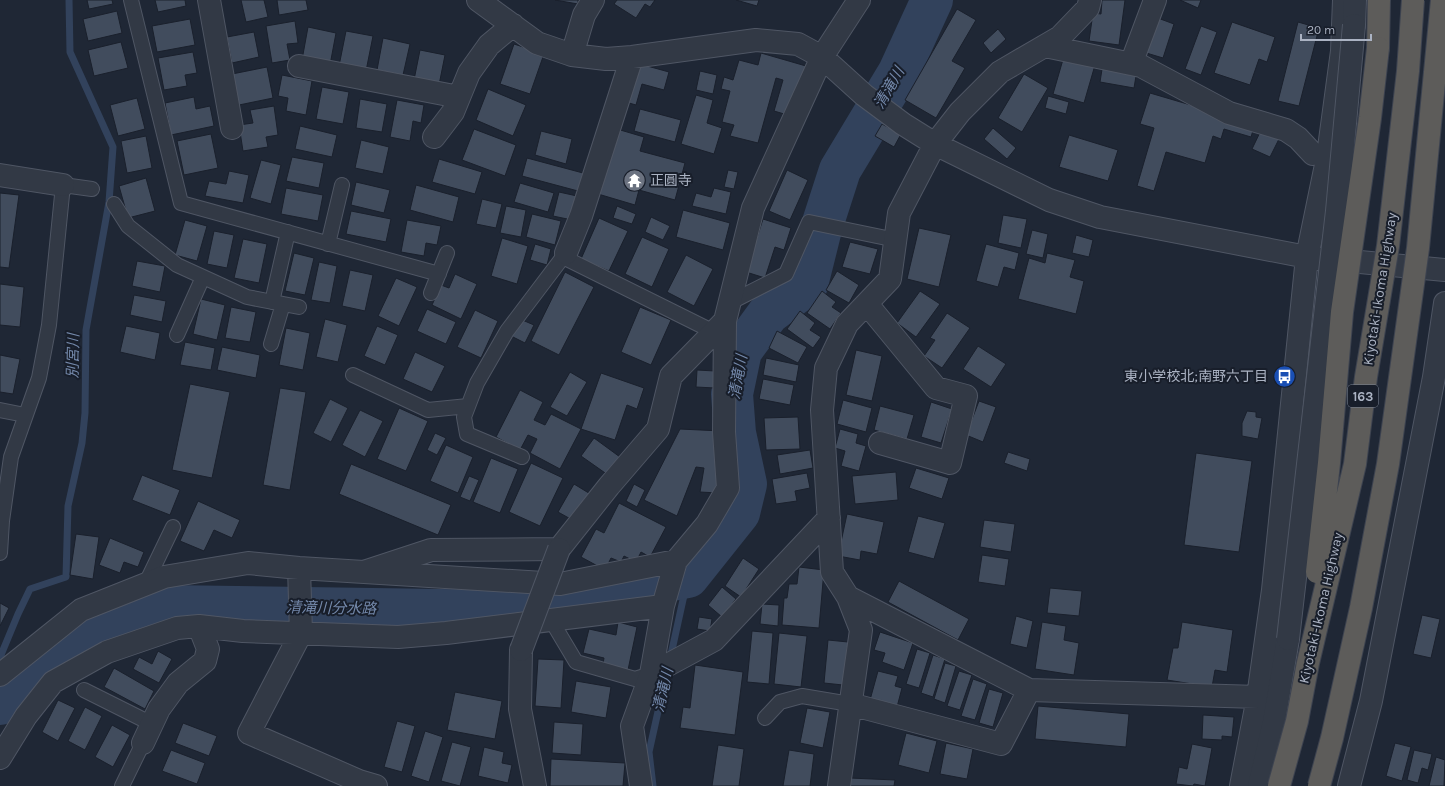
<svg xmlns="http://www.w3.org/2000/svg" width="1445" height="786" viewBox="0 0 1445 786" font-family="Karla,'Noto Sans JP',sans-serif">
  <style>
    .lines { fill: none; stroke-linecap: round; stroke-linejoin: round }
    .stream { stroke: #32425c; stroke-width: 7 }
    .river { stroke: #32425c; stroke-width: 42 }
    .building { fill: #414c5d; stroke: #1a202c }
    .service-casing { stroke: #4f5664; stroke-width: 16 }
    .minor-casing { stroke: #4f5664; stroke-width: 24 }
    .tertiary-casing { stroke: #4f5664; stroke-width: 24 }
    .trunk-casing { stroke: #3d4350; stroke-width: 24 }
    .service { stroke: #323945; stroke-width: 14 }
    .minor { stroke: #323945; stroke-width: 22 }
    .tertiary { stroke: #323945; stroke-width: 22 }
    .trunk { stroke: #5d5c5a; stroke-width: 22 }
    .minor-bridge-casing { stroke: #4f5664; stroke-width: 24; stroke-linecap: butt }
    .tertiary-bridge-casing { stroke: #4f5664; stroke-width: 24; stroke-linecap: butt }
    .trunk-bridge-casing { stroke: #3d4350; stroke-width: 24; stroke-linecap: butt }
    .minor-bridge { stroke: #323945; stroke-width: 22 }
    .tertiary-bridge { stroke: #323945; stroke-width: 22 }
    .trunk-bridge { stroke: #5d5c5a; stroke-width: 22 }
    .labels { text-anchor: middle; dominant-baseline: central; stroke-width: 4; stroke-linejoin: round; paint-order: stroke }
    .shield { fill: #181e2a; stroke: #7f8695; stroke-width: 1 }
    .shield-label { font-size: 13px; font-weight: bold; fill: #abb3c3 }
    .poi-label { font-size: 14px; fill: #abb3c3; stroke: #181e2a; text-anchor: start }
    .street-label { font-size: 14px; fill: #abb3c3; stroke: #181e2a }
    .water-label { font-size: 15px; font-style: italic; fill: #7489ab; stroke: #181e2a }
  </style>
  <rect width="100%" height="100%" fill="#1f2735"/>
  <g class="lines">
    <path class="stream" d="M670,659L688,577
      M10,689L1,655L18,614L30,589L66,577L68,506L82,443L85,413L86,330L109,202L113,147L70,52L69,0
      M653,786L649,752L667,671"/>
    <path class="river" d="M0,704L10,689L72,646L135,616L165,606L515,611L688,577L739,513L746,484L735,433L732,394L741,351L768,314L807,285L821,229L840,170L899,72L932,0"/>
  </g>
  <path class="building" d="M87,0H112L113,4L89,9Z
    M155,0H185L186,6L158,12Z
    M241,0H264L268,17L246,22Z
    M277,0H306L308,10L279,15Z
    M555,0H578V4Z
    M617,0H655L650,7L645,4L636,18L614,4Z
    M736,0H759L757,6Z
    M1102,0H1125L1119,45L1089,41L1093,13L1101,14Z
    M1180,0H1201L1198,8Z
    M957,9L976,20L952,61L965,68L936,118L905,100Z
    M117,11L122,33L88,41L83,19Z
    M1155,17L1174,24L1163,58L1143,52Z
    M190,19L195,45L157,52L152,26Z
    M295,21L298,43L287,44L290,60L272,63L266,26Z
    M1232,22L1275,37L1267,62L1259,59L1250,85L1214,73Z
    M1298,22L1319,28L1299,106L1278,101Z
    M1201,26L1217,32L1201,75L1185,69Z
    M308,27L336,33L330,65L302,60Z
    M998,29L1006,39L991,53L983,43Z
    M346,31L373,36L366,71L339,66Z
    M254,32L259,57L232,63L227,37Z
    M383,38L410,44L403,75L377,70Z
    M121,42L128,68L94,76L88,50Z
    M514,44L544,54L530,94L500,84Z
    M420,50L445,55L439,85L414,80Z
    M193,52L197,73L185,75L187,86L164,90L158,58Z
    M761,53L806,66L791,116L774,111L783,80L776,78L758,143L730,136L734,125L722,122L730,91L721,89L724,77L733,80L739,60L758,65Z
    M1064,56L1095,65L1084,103L1053,94Z
    M1103,63L1137,70L1134,88L1100,82Z
    M640,64L669,72L664,90L642,84L636,105L629,103Z
    M267,67L273,98L239,105L232,74Z
    M700,71L717,75L713,94L696,90Z
    M1024,74L1048,88L1022,132L998,118Z
    M282,75L312,81L306,115L286,111L288,98L278,96Z
    M322,87L349,92L343,124L316,119Z
    M488,89L526,105L513,136L476,120Z
    M1150,93L1255,124L1251,137L1224,129L1221,139L1213,136L1205,163L1166,152L1154,191L1137,186L1154,128L1140,124Z
    M696,95L713,100L707,123L722,128L714,154L681,144Z
    M1048,96L1069,102L1066,114L1045,108Z
    M194,97L196,109L210,106L214,126L171,135L165,103Z
    M137,98L145,129L118,136L110,105Z
    M360,99L387,104L382,132L356,128Z
    M397,100L424,105L421,123L413,121L410,141L390,137Z
    M274,106L278,135L266,137L268,147L243,151L239,125L253,123L250,110Z
    M640,109L681,120L675,142L634,131Z
    M882,124L901,134L894,147L875,136Z
    M300,126L337,135L332,157L295,149Z
    M1263,126L1281,135L1270,157L1252,149Z
    M993,128L1016,148L1007,159L984,139Z
    M474,129L516,145L505,176L462,160Z
    M617,129L644,137L640,151L685,163L675,200L639,190L635,205L598,194Z
    M541,131L572,139L566,164L535,155Z
    M211,134L218,168L184,175L177,141Z
    M1069,135L1118,150L1108,181L1059,167Z
    M146,136L152,168L127,173L121,141Z
    M361,140L389,147L383,174L355,168Z
    M292,157L324,163L319,188L286,181Z
    M527,158L583,173L578,191L522,176Z
    M439,159L482,172L475,194L432,182Z
    M261,160L281,165L271,204L250,198Z
    M728,170L738,172L734,189L724,187Z
    M787,170L808,180L790,220L769,211Z
    M229,171L249,175L243,203L205,196L209,181L226,184Z
    M146,178L155,211L128,218L119,186Z
    M356,182L390,190L384,213L351,205Z
    M520,183L554,193L548,212L514,202Z
    M416,185L459,197L453,222L410,210Z
    M286,188L323,195L318,221L281,214Z
    M714,188L731,192L726,214L692,206L696,193L711,197Z
    M559,192L577,196L572,220L553,216Z
    M0,193L19,195L9,268L0,267Z
    M482,199L502,204L496,228L476,224Z
    M506,206L526,210L521,237L500,233Z
    M617,206L636,214L632,224L613,218Z
    M683,210L730,223L723,250L676,237Z
    M351,211L391,219L386,242L346,234Z
    M532,214L561,221L555,245L526,237Z
    M1003,215L1027,219L1021,248L998,243Z
    M651,217L670,226L663,240L645,232Z
    M599,218L628,231L609,271L581,259Z
    M763,219L791,228L784,250L775,247L765,278L746,272Z
    M185,220L207,226L197,261L175,255Z
    M407,220L441,226L437,245L426,243L424,256L401,252Z
    M919,228L951,235L939,287L907,279Z
    M1032,230L1048,234L1043,258L1026,254Z
    M214,231L234,235L227,268L207,264Z
    M1076,235L1093,240L1089,257L1072,253Z
    M642,237L669,249L652,287L625,274Z
    M502,238L528,246L517,284L491,276Z
    M243,239L267,244L259,283L234,278Z
    M850,242L878,249L870,274L842,267Z
    M535,244L551,249L547,265L530,260Z
    M986,244L1019,253L1015,270L1004,267L998,287L976,281Z
    M294,253L314,258L305,295L285,291Z
    M1047,253L1075,260L1070,277L1084,281L1076,314L1018,299L1029,258L1045,263Z
    M686,255L713,269L694,306L667,292Z
    M137,261L165,266L160,292L132,286Z
    M319,262L337,266L330,303L311,300Z
    M350,270L373,275L365,311L342,306Z
    M837,271L859,285L849,303L826,290Z
    M565,272L594,287L559,355L531,341Z
    M455,274L477,284L461,319L432,305L441,285L449,288Z
    M396,278L417,287L399,326L378,316Z
    M0,284L24,287L20,327L0,325Z
    M822,291L836,302L832,307L841,313L830,329L807,313Z
    M920,291L940,304L916,337L897,323Z
    M134,295L166,301L162,322L130,315Z
    M201,299L225,305L217,340L193,334Z
    M231,307L256,312L250,342L225,338Z
    M640,307L671,320L651,365L621,352Z
    M427,309L456,322L446,344L417,331Z
    M475,310L498,321L481,358L457,347Z
    M800,311L815,323L810,330L821,337L813,348L787,329Z
    M947,313L970,328L942,368L924,356L935,340L930,338Z
    M325,319L347,325L338,362L316,357Z
    M520,319L534,325L525,343L511,336Z
    M126,326L160,333L155,360L120,352Z
    M377,326L398,335L385,365L364,356Z
    M286,328L310,333L303,370L279,365Z
    M777,331L807,347L798,363L769,348Z
    M185,342L215,348L211,370L180,365Z
    M978,346L1006,364L991,387L963,369Z
    M222,347L260,355L256,378L217,370Z
    M856,350L882,356L872,401L846,395Z
    M415,352L445,366L432,392L403,379Z
    M0,355L20,359L13,394L0,392Z
    M766,358L799,365L796,382L763,375Z
    M697,370L715,371V388L696,387Z
    M570,372L587,382L567,416L550,407Z
    M601,373L644,388L637,409L627,405L615,440L581,429Z
    M763,379L794,385L790,405L759,399Z
    M190,384L230,392L212,478L172,470Z
    M280,388L306,392L290,490L263,485Z
    M520,390L543,402L534,420L545,425L551,414L581,429L560,469L530,453L537,439L528,435L520,450L496,437Z
    M330,399L348,408L331,442L313,433Z
    M843,400L872,408L866,432L837,424Z
    M979,401L996,407L983,442L966,435Z
    M931,402L952,409L941,443L921,437Z
    M880,406L914,415L907,439L874,430Z
    M399,408L428,421L406,471L377,459Z
    M360,410L383,421L365,457L342,445Z
    M1247,411L1256,412V417L1262,418L1258,439L1242,436V423Z
    M798,417L800,449L766,450L764,418Z
    M680,429L721,431L718,493L700,492L704,468L696,467L677,516L644,500Z
    M840,429L858,434L856,443L866,446L859,471L841,466L845,451L835,448Z
    M435,433L446,438L437,455L427,450Z
    M594,438L620,457L608,475L581,456Z
    M446,445L473,457L458,493L430,481Z
    M810,450L813,468L780,474L777,455Z
    M1008,452L1030,459L1027,471L1004,463Z
    M1196,453L1252,461L1239,552L1184,545Z
    M491,458L518,469L500,513L473,502Z
    M531,463L563,478L540,526L509,512Z
    M351,464L451,505L438,535L339,494Z
    M916,468L949,478L942,499L909,488Z
    M896,472L898,500L855,504L852,476Z
    M807,473L810,488L795,491L797,501L776,504L772,479Z
    M142,475L180,490L170,515L132,500Z
    M469,476L479,480L470,501L460,497Z
    M574,484L592,495L576,522L558,512Z
    M634,484L645,490L637,507L626,501Z
    M198,501L240,520L232,538L214,530L204,551L180,541Z
    M619,503L666,527L650,557L641,552L636,562L624,556L621,562L611,558L605,570L581,557L596,529L604,533Z
    M847,514L884,522L877,554L861,551L860,560L838,556Z
    M918,516L945,523L934,559L908,552Z
    M984,520L1015,524L1011,552L980,547Z
    M76,534L99,537L93,579L70,575Z
    M110,538L144,552L138,567L124,562L120,573L99,565Z
    M982,555L1009,559L1005,586L978,582Z
    M743,558L759,569L741,597L725,586Z
    M799,567L824,570L819,628L782,625L784,598H787L789,584H797Z
    M899,581L969,619L958,640L888,602Z
    M722,587L736,599L722,617L708,605Z
    M1050,588L1082,591L1079,616L1047,613Z
    M0,603L9,608L0,626Z
    M762,604L779,605L778,626L760,624Z
    M1422,615L1440,619L1431,658L1413,654Z
    M1016,616L1033,621L1027,648L1010,644Z
    M699,617L712,619L710,631L697,629Z
    M618,622L637,627L628,670L603,664L604,658L583,653L589,629L616,635Z
    M1042,622L1066,626L1064,640L1079,643L1074,675L1035,669Z
    M1182,622L1233,630L1227,672L1215,670L1212,687L1167,680L1173,648H1178Z
    M752,631L773,633L769,684L747,682Z
    M880,632L913,643L904,670L882,662L885,653L874,650Z
    M779,633L807,636L801,687L774,684Z
    M828,640L848,642L843,685L824,683Z
    M917,649L930,653L919,688L906,684Z
    M158,651L172,659L159,683L133,669L139,657L152,664Z
    M933,655L945,659L933,697L921,693Z
    M538,659L564,660L561,708L535,706Z
    M945,663L956,666L945,703L934,699Z
    M695,665L743,672L735,735L680,728L683,707L690,708Z
    M114,668L154,691L145,709L104,687Z
    M878,671L898,676L895,686L902,688L897,707L870,700Z
    M959,671L972,675L960,710L947,706Z
    M973,679L987,684L975,720L961,716Z
    M576,681L611,687L606,718L571,712Z
    M989,689L1003,693L993,727L979,723Z
    M455,692L502,701L495,739L447,730Z
    M58,700L75,708L58,741L42,732Z
    M1038,706L1129,714L1126,747L1035,739Z
    M85,707L102,716L85,750L68,741Z
    M807,708L830,712L823,748L800,743Z
    M1203,715L1234,717L1232,737L1222,736V740L1202,739Z
    M397,721L415,726L402,772L384,767Z
    M554,722L583,724L581,755L552,753Z
    M183,723L217,736L209,756L175,743Z
    M112,725L130,735L113,767L95,757Z
    M425,731L443,737L429,782L411,776Z
    M906,733L937,741L929,773L898,765Z
    M452,742L471,747L460,786L441,781Z
    M946,743L973,749L967,779L940,774Z
    M1395,743L1411,747L1402,781L1386,776Z
    M1192,744L1212,748L1205,786L1194,784L1193,786L1176,784L1179,767L1187,769Z
    M718,745L744,749L739,786H712Z
    M484,747L504,752L502,763L512,765L508,783L478,776Z
    M171,750L205,763L197,784L162,771Z
    M789,750L814,754L810,786H783Z
    M1414,750L1432,754L1428,770L1422,768L1418,783L1407,780Z
    M1436,757L1445,760L1444,786H1429Z
    M551,759L625,763L623,786H550Z
    M850,778L895,780L894,786H850Z"/>
  <g class="lines">
    <defs>
      <path id="service" d="M131,0L181,203L439,274
        M114,204L128,226L177,265L247,297L299,307
        M328,244L342,185
        M563,257L714,332
        M431,293L447,253
        M272,302L288,232
        M729,303L786,274L809,222L896,240
        M177,335L203,277
        M271,344L283,304
        M353,375L428,410L468,406
        M0,410L25,415
        M522,457L467,434L464,417L477,383L507,331L566,253
        M0,553L2,521L11,457L39,378L49,325L63,185L92,189
        M145,585L173,527
        M551,620L576,662L635,679L651,674
        M84,690L152,724
        M765,718L780,702L802,696L850,704
        M122,786L143,743"/>
      <path id="minor" d="M209,0L232,128
        M478,0L537,43L572,55L606,59L632,57L756,40L798,44L822,57L864,95L903,124L935,144L1049,200L1100,217L1307,257L1445,270
        M1045,46L1141,66L1229,113L1286,130L1298,138L1313,154
        M572,55L584,15L593,0
        M1131,64L1155,0
        M299,66L459,97
        M434,137L453,112L469,73L489,45L513,25
        M0,175L63,185
        M566,253L581,216L632,57
        M867,304L936,388L966,396L950,463L880,443
        M299,568L301,633L249,733L359,781L376,786
        M364,572L431,550L559,549L609,486L658,429L671,376L725,321L753,208L822,57L859,0
        M848,597L1029,690L1258,697
        M521,650L520,709L535,786
        M651,674L663,606L676,561L707,524L728,488L724,432L725,321
        M0,675L81,610L164,577L248,563L299,568L560,584L676,561
        M850,704L1001,744L1029,690
        M143,743L159,709L178,683L205,661L208,649L199,626
        M0,758L26,716L53,682L107,652L177,628L199,626L243,631L398,637L446,633L663,606
        M641,786L632,726L651,674L714,640L829,518
        M839,786L861,630L848,597L832,572L822,410L826,368L847,324L890,279L899,213L935,144L960,112L1000,72L1060,37L1088,8L1090,0
        M1241,786L1258,697L1273,590L1307,257L1328,155L1342,51L1344,0"/>
      <path id="tertiary" d="M1354,25L1355,0
        M1259,786L1274,722L1288,639
        M1349,786L1371,701L1434,377L1445,303"/>
      <path id="trunk" d="M1378,48L1379,0"/>
    </defs>
    <use href="#service" class="service-casing"/>
    <use href="#minor" class="minor-casing"/>
    <use href="#tertiary" class="tertiary-casing"/>
    <use href="#trunk" class="trunk-casing"/>
    <use href="#service" class="service"/>
    <use href="#minor" class="minor"/>
    <use href="#tertiary" class="tertiary"/>
    <use href="#trunk" class="trunk"/>
    <defs>
      <path id="minor-bridge" d="M521,650L559,549"/>
      <path id="tertiary-bridge" d="M1288,639L1337,211L1354,25"/>
      <path id="trunk-bridge" d="M1317,572L1329,463L1342,312L1370,118L1378,48
        M1279,786L1297,721L1308,663L1355,464L1366,377L1388,246L1408,71L1413,0
        M1319,786L1332,738L1361,608L1388,464L1418,248L1442,0"/>
    </defs>
    <use href="#minor-bridge" class="minor-bridge-casing"/>
    <use href="#tertiary-bridge" class="tertiary-bridge-casing"/>
    <use href="#trunk-bridge" class="trunk-bridge-casing"/>
    <use href="#minor-bridge" class="minor-bridge"/>
    <use href="#tertiary-bridge" class="tertiary-bridge"/>
    <use href="#trunk-bridge" class="trunk-bridge"/>
  </g>
  <defs>
    <symbol id="temple-disc" viewBox="-11 -11 22 22"><circle r="9.5" fill="#6b7280" stroke="#181e2a"/><path d="M0-6L5-2H3V0L6.5 2.5H4V6H1.5V3h-3V6H-4V2.5H-6.5L-3 0V-2H-5Z" fill="#fff"/></symbol>
    <symbol id="bus-disc" viewBox="-11 -11 22 22"><circle r="9.5" fill="#1a4fb4" stroke="#181e2a"/><path d="M-5-6H5V4H4V6H2V4H-2V6H-4V4H-5ZM-3.5-4V0h7V-4ZM-3.5 1.2v1.5H-2V1.2ZM2 1.2v1.5H3.5V1.2Z" fill="#fff"/></symbol>
  </defs>
  <g fill-rule="evenodd">
    <use href="#temple-disc" x="622" y="168" width="25" height="25"/>
    <use href="#bus-disc" x="1272" y="364" width="25" height="25"/>
  </g>
  <g class="labels">
    <rect class="shield" x="1348" y="385" width="30" height="22" rx="3"/>
    <g class="shield-label">
      <text x="1363" y="396">163</text>
    </g>
    <g class="poi-label">
      <text x="650" y="180">正圓寺</text>
      <text x="1268" y="376" text-anchor="end">東小学校北;南野六丁目</text>
    </g>
    <g class="street-label">
      <text transform="translate(1380 289) rotate(-81)">Kiyotaki-Ikoma Highway</text>
      <text transform="translate(1321 608) rotate(-77)">Kiyotaki-Ikoma Highway</text>
    </g>
    <g class="water-label">
      <text transform="translate(889 88) rotate(-60)">清滝川</text>
      <text transform="translate(73 356) rotate(-89)">別宮川</text>
      <text transform="translate(738 377) rotate(-80)">清滝川</text>
      <text transform="translate(331 608) rotate(1)">清滝川分水路</text>
      <text transform="translate(663 690) rotate(-77)">清滝川</text>
    </g>
  </g>
  <path d="M1301 34v6h70v-6" fill="none" stroke="#abb3c3" stroke-width="2"/>
  <text x="1307" y="34" font-size="12" fill="#abb3c3" stroke="#181e2a" stroke-width="3" paint-order="stroke">20 m</text>
</svg>
